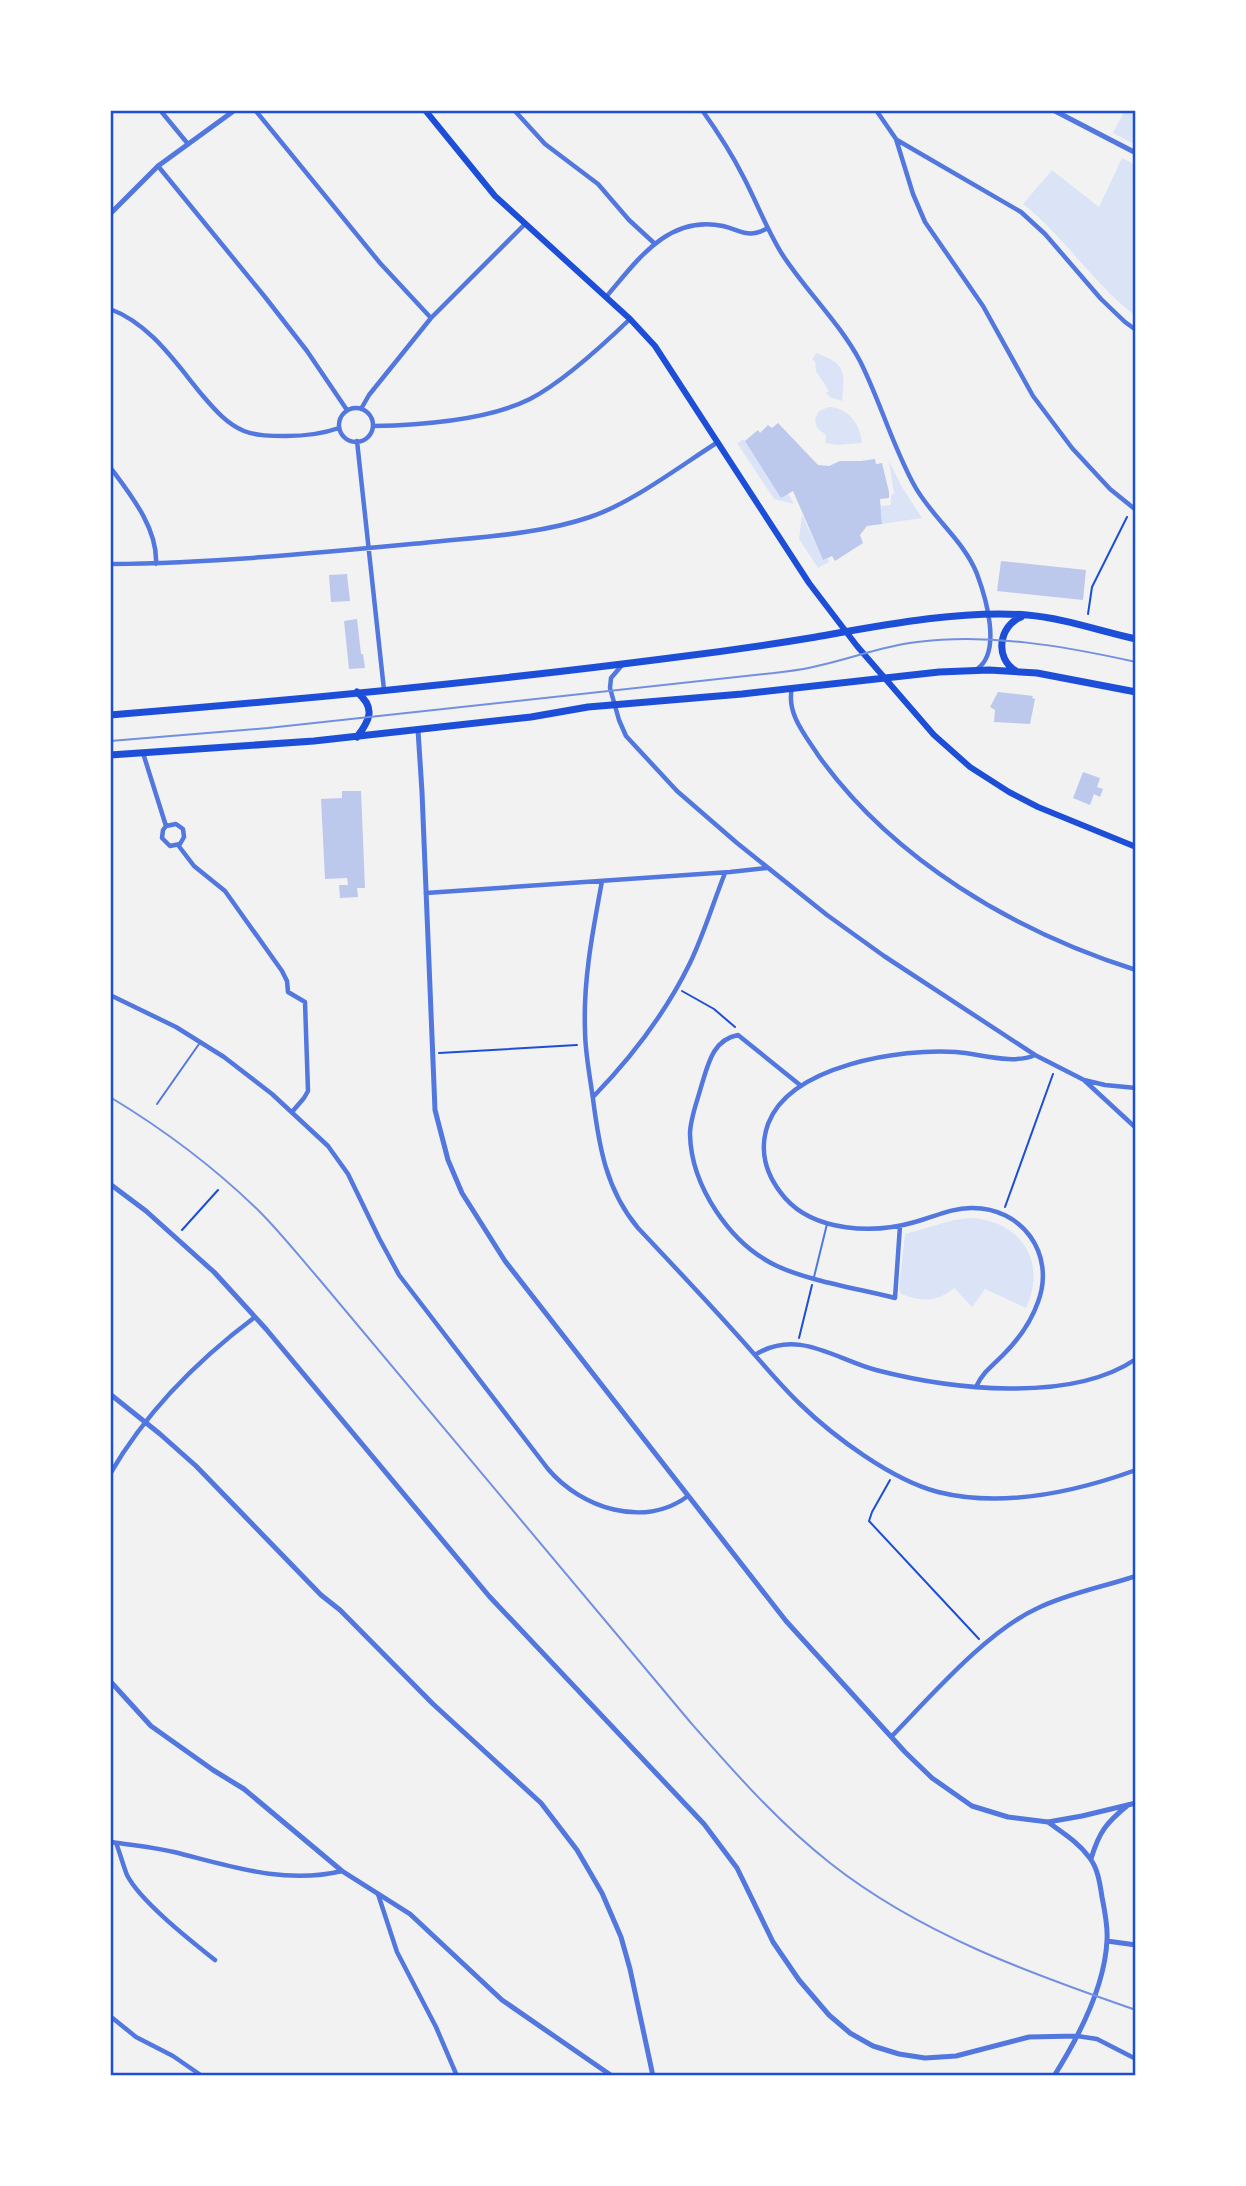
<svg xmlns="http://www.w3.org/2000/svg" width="1246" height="2186" viewBox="0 0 1246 2186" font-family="'DM Sans',sans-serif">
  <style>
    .green { fill: #dbe4f7 }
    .building { fill: #bdc9ec }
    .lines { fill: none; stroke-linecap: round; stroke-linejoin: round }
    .path { stroke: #1d4ed8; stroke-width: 2 }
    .service { stroke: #5277de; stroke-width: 2 }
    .minor { stroke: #5277de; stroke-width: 4.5 }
    .tertiary { stroke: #5277de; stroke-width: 5 }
    .secondary { stroke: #1d4ed8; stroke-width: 6 }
    .primary { stroke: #1d4ed8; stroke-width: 7 }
    .tram { stroke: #7290e2; stroke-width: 2 }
    .neatline { fill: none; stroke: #1d4ed8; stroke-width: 2.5 }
  </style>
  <rect width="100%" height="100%" fill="#f2f2f2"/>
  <path class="green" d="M1125,110H1136V145L1113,133Z
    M1122,158L1136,165V316C1093,284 1065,237 1023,204L1052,170L1099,207Z
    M816,353C846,364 845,371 842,401L830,397L826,393L829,391L816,371L815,361L812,360Z
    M829,407C849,408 860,424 862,443L837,445L825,443L826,435L817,428L815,419L819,411Z
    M744,439L774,485L788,494L794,504L774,499L737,443Z
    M889,461L902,487L922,518L882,524L881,506L891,505V495L894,494Z
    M802,515L823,560L828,558L829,562L818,568L799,539Z
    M970,1218C1020,1220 1048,1261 1026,1308L985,1289L972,1307L954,1288C938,1302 922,1302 901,1294L899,1289L905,1234L954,1220Z"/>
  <path class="building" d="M778,423L818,465L829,466L840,461H861L875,459L876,464L882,463L889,492V498L880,499L882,524L867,526L860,535L863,543L835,561L832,556L823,560L793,491L781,498L745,441L758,430L760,433L768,425L772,428Z
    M1001,561L1086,570L1083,600L997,591Z
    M347,574L350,601L331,602L329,575Z
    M357,619L361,654H363L365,668L349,669L344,621Z
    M998,692L1033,696L1032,698L1035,699L1030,724L994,722L995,710L990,707Z
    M1083,772L1100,778L1097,787L1103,789L1100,797L1094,794L1090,805L1073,798Z
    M342,791H361L365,888H357L358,897L340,898L339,885H348L347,878L325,879L321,799L342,798Z"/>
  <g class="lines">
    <path class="path" d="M1088,614L1092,587L1127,517
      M682,991L714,1009L735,1027
      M439,1053L577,1045
      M1005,1207L1053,1074
      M182,1230L218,1190
      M799,1338L812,1285
      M890,1480L872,1512L869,1521L979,1639"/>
    <path class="service" d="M157,1104L199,1044
      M814,1277L827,1224"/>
    <path class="minor" d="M160,110L188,144
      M255,110L380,263L431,318
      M514,110L545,144L598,184L629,220L654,243
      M702,110C717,131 732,154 744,178C757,203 767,230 782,254C806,291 839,322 860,361C880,401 892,444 913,483C930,516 964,540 977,574C986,598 1002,652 977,669
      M876,110L896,139L913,194L925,222L983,306L1033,396L1072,448L1110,489L1136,510
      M897,140L1021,212L1045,234L1101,299L1125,322L1136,330
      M158,166L265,297L307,351L347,410
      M606,297C637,261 668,214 723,226C743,231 748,239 768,228
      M110,309C151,324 177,365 203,396C215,410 227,424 244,431C257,436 272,436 286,436C304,436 322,434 339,428
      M339 425a17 17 0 1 1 34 0a17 17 0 1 1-34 0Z
      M361,409L369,395L431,318L525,224
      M373,426C420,425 488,420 530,399C563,382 603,345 630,319
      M357,441L384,690
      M110,467C130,494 158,528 156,564
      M110,564C215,563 318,553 423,543C478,537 537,535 590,517C632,503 680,466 718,442
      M623,664L611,678L610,688L619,720L626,736L677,791L737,843L827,915L884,956L1035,1055L1084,1080L1105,1085L1136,1088
      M792,688C786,713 805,735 818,755C893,860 1015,932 1136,970
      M143,753L166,826L163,830L162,838L170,846L180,844L184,837L183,829L176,824L166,826
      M178,845L194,866L225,891L282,971L287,981L288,992L305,1002L308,1091L304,1098L292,1112
      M602,881C593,930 583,980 585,1030C585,1053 590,1076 593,1099C599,1146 606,1190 638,1228C672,1264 706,1300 739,1337C759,1359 778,1383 800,1404C834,1437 892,1480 938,1492C1002,1508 1075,1492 1136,1470
      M426,893L730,872L767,868
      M110,995L176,1027L224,1057L272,1094L328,1146L348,1174L379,1238L399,1275L548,1469C581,1508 644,1529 688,1496
      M1085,1081L1136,1128
      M800,1085L738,1035C712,1040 708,1065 701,1087C697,1102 690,1119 690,1134C691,1186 730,1244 777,1266C809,1281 860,1289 895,1298L900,1226
      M593,1097C631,1058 666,1012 690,963C704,934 713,903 725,873
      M755,1355C797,1328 835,1359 876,1370C949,1389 1070,1404 1136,1359
      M976,1387C982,1373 993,1365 1003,1355C1018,1340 1031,1322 1038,1302C1056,1254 1022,1207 971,1208C951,1208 934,1217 915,1222C874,1234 815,1232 785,1198C767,1177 758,1152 768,1124C790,1065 902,1048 956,1052C981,1054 1012,1065 1035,1055
      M110,1474C146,1412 199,1359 255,1317
      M892,1736C931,1696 987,1631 1038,1608C1069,1593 1103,1587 1136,1576
      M110,1842C132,1845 153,1847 174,1852C230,1866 285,1885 342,1871
      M116,1843C120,1853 123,1865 127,1875C140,1901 191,1941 215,1960
      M378,1894L397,1952L436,2027L457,2076
      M110,2016L136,2037L173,2056L202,2076
      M1077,2036L1097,2039L1136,2059"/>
    <path class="tertiary" d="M1053,110L1136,153
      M110,214L158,166L235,110
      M418,730L422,792L435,1110L448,1160L462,1193L505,1261L786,1621L905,1752L932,1778L972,1806L1008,1817L1048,1822L1082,1816L1136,1803
      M110,1184L146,1211L214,1272L266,1329L489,1596L704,1824L737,1868L773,1942L799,1980L829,2015L850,2033L873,2046L899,2054L925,2058L956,2056L1029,2037L1077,2036
      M110,1394L160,1434L196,1466L321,1595L340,1610L433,1704L541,1803L577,1850L602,1893L621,1937L630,1969L653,2076
      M110,1681L151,1726L213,1770L244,1789L342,1871L410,1914L502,2000L612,2076
      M1048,1822C1063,1833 1078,1842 1089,1857C1098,1868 1100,1884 1102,1897C1105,1912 1108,1926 1107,1940C1105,1986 1078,2038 1054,2076
      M1091,1859C1099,1832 1106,1823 1128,1805
      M1107,1941L1136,1945"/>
    <path class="secondary" d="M425,110L495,196L630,319L655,346L809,583L857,646L934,735L970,767L1009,792L1038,807L1136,847"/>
    <path class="primary" d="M1016,671C994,658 999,626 1021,617
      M110,715C297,700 484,682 670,658C719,652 768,645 816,637C883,625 960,610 1027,615C1063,618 1100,631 1136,639
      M357,737C370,720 376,708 357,692
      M110,755L314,741L531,717L588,707L742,694L939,672L989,670L1037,673L1136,692"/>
    <path class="tram" d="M110,741L268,728L774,673C789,671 803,670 817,666C850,659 882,646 917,642C990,633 1064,646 1136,662
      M110,1097C163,1129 214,1167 259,1211C280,1232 299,1256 319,1279L691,1723C735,1773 778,1822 830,1863C920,1934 1029,1973 1136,2010"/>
  </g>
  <rect width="1246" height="2186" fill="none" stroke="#ffffff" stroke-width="224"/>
  <rect x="112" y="112" width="1022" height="1962" class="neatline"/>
</svg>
